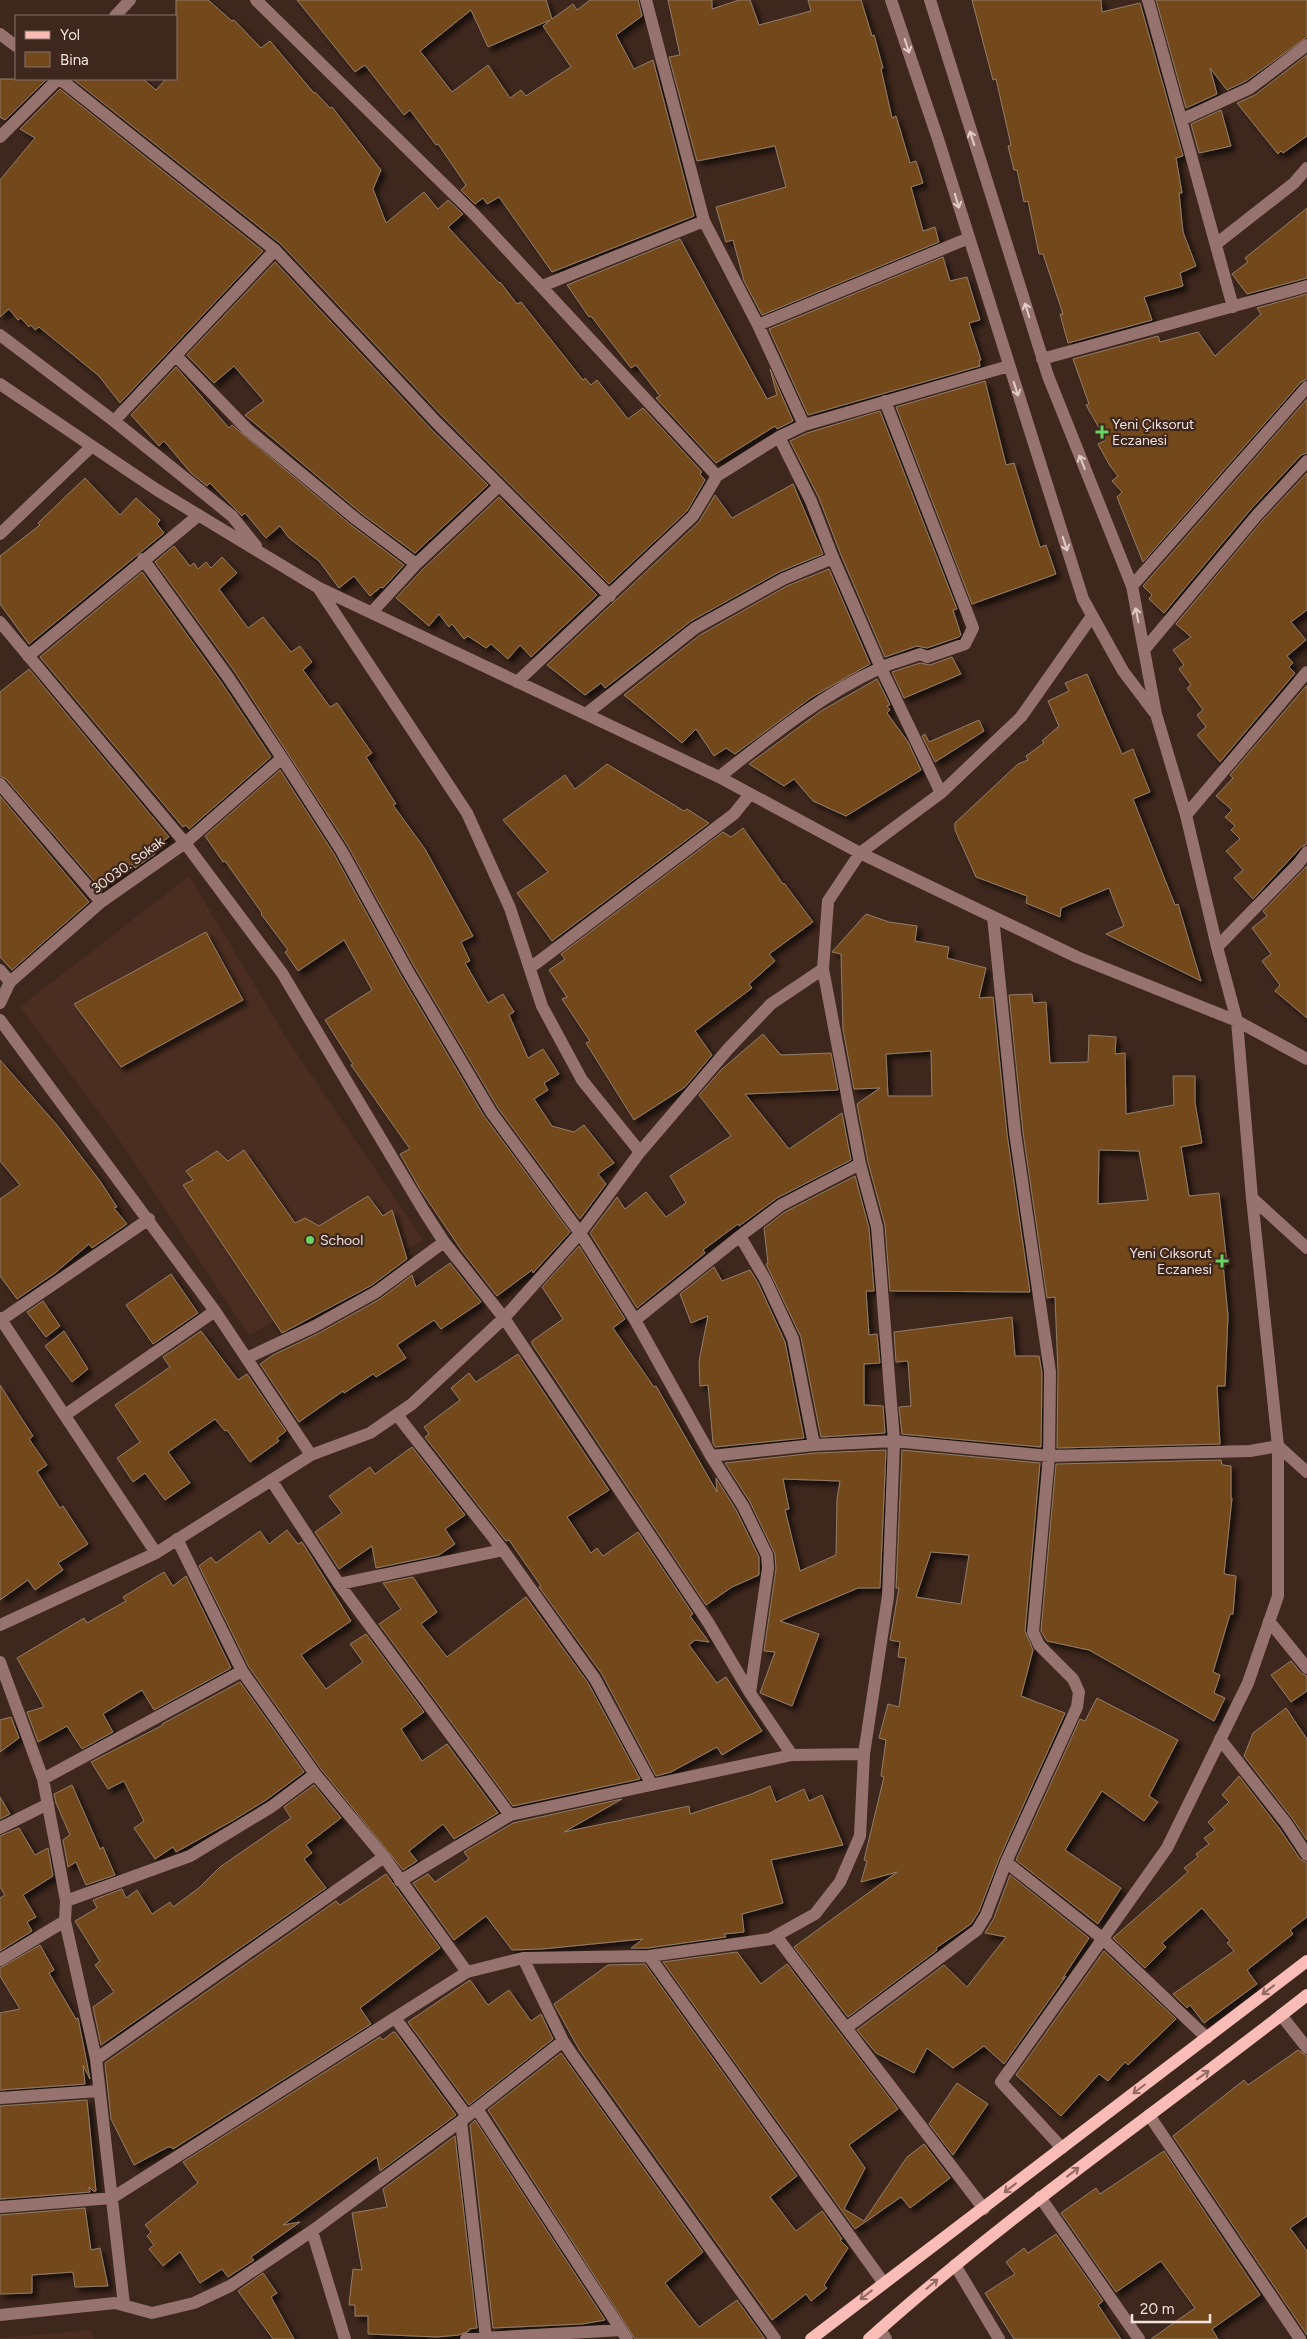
<svg xmlns="http://www.w3.org/2000/svg" width="1307" height="2339" viewBox="0 0 1307 2339" font-family="Figtree,sans-serif">
  <style>
    .built { fill: #4b2e21 }
    .building { fill: #73491c; stroke: #937d69; fill-rule: evenodd; filter: url(#shadow) }
    .lines { fill: none; stroke-linecap: round; stroke-linejoin: round }
    .minor { stroke: #977370; stroke-width: 12 }
    .major { stroke: #f9bcb7; stroke-width: 12 }
    .oneway { stroke: #e1cdc7 }
    .oneway2 { stroke: #926a62 }
    .poi-dot { fill: #69d464; stroke: #3e271d; stroke-width: 2 }
    .labels { text-anchor: middle; dominant-baseline: central; stroke-width: 4.5; stroke-linejoin: round; paint-order: stroke }
    .poi-label { font-size: 14px; fill: #f3e3dd; stroke: #3e271d; text-anchor: start }
    .street-label { font-size: 14px; fill: #f3e3dd; stroke: #3e271d }
  </style>
  <defs>
    <filter id="shadow"><feDropShadow dx="4.5" dy="4.5" stdDeviation="2.5" flood-color="#0009"/></filter>
  </defs>
  <rect width="100%" height="100%" fill="#3e271d"/>
  <path class="built" d="M189,876L287,1039L423,1240L249,1335L120,1141L20,1007Z
    M92,2330L94,2339H0V2338Z"/>
  <path class="building" d="M176,0H208L232,21L234,20L261,48L270,41L314,93L315,92L330,108L332,107L381,170L373,189L386,223L424,192L438,209L448,200L463,214L448,227L499,283L500,282L517,304L521,302L583,380L585,378L591,385L597,380L628,419L643,408L702,472L700,474L705,480L687,511L609,584L443,417L281,244L73,79H143L156,90L166,79H176Z
    M297,0H546L552,19L573,4L577,10L590,0H638L642,16L616,35L634,69L653,60L694,216L552,272L499,197L487,204L483,198L475,204L461,190L466,185L438,144L436,145L410,110L404,115L365,65L355,72ZM471,10L488,47L550,20L543,26L571,67L526,96L521,90L510,98L488,65L452,92L420,51Z
    M668,0H712V9L739,0H750L759,25L811,11L808,0H861L872,36L874,35L883,68L881,69L892,118L896,116L910,163L916,161L923,183L911,187L923,231L935,227L939,242L762,315L744,281L733,240L726,242L716,207L786,187L775,146L697,161L669,57L680,55Z
    M972,0H1101L1102,12L1140,3L1183,156L1176,158L1182,193H1179L1183,232L1196,266L1180,273L1183,286L1144,297L1152,320L1068,343L1060,314H1063L1043,254H1039L1028,201L1024,202L1017,170H1014L1008,146L1011,145L996,79L993,80Z
    M1156,0H1307V37L1246,81L1227,90L1210,68L1217,94L1186,108Z
    M1307,55V136L1283,153L1281,151L1278,154L1237,103L1255,95Z
    M0,79H47L5,120L0,117Z
    M60,89L263,251L120,403L99,376L39,327L35,330L31,325L29,327L21,318L18,320L9,309L0,317V180L35,138L20,129Z
    M1221,110L1231,146L1199,153L1191,124Z
    M1307,208V278L1247,294L1232,274L1248,262L1245,258Z
    M680,239L767,399L777,395L770,369L793,421L777,429L775,426L716,463L656,398L660,396L636,365L631,368L591,316L589,317L567,285Z
    M943,257L950,281L967,277L980,320L969,323L981,360H979L980,366L808,415L769,329Z
    M275,262L431,429L488,485L415,553L361,513L245,415L264,401L234,366L214,383L187,355Z
    M1307,294V379L1301,382L1143,562L1117,497L1122,492L1112,481L1118,476L1110,466L1098,444L1106,440L1086,405L1089,404L1073,359L1158,336L1160,342L1198,332L1215,356L1261,314L1257,308Z
    M176,367L229,428L232,425L351,525L404,565L383,588L381,587L370,596L354,576L339,588L319,561L289,538L280,526L266,538L245,513L242,516L210,483L207,486L191,473L164,441L159,446L131,415Z
    M985,381L1006,465L1014,463L1040,547L1046,545L1056,574L972,604L896,407Z
    M1307,399V453L1301,455L1251,509L1164,613L1149,599L1152,595L1143,586Z
    M880,411L957,609L953,610L961,635L959,637L927,648L917,646L885,657L841,555L819,498L790,441L807,433Z
    M1307,473V610L1291,622L1306,640L1287,656L1293,663L1289,667L1295,673L1220,762L1197,735L1206,727L1197,715L1203,710L1187,688L1191,685L1179,669L1184,665L1173,650L1191,637L1176,624L1263,520Z
    M85,478L120,515L136,498L160,520L157,524L164,533L29,644L0,604V556L40,525L38,523Z
    M793,484L823,554L779,572L691,621L605,688L601,683L585,695L547,665L699,522L715,495L732,518Z
    M499,497L597,595L531,657L520,645L508,659L491,644L486,648L468,636L464,639L452,624L449,627L439,614L429,626L396,598L422,570Z
    M174,546L190,566L194,563L198,569L206,562L211,568L222,557L237,573L219,589L248,628L263,617L291,652L300,646L312,662L303,670L330,707L337,703L372,753L366,757L396,804L393,805L425,849L473,936L461,942L470,961L465,963L488,1003L503,994L514,1012L509,1015L528,1058L543,1049L559,1074L544,1083L548,1090L534,1099L552,1126L574,1132L584,1125L614,1163L598,1174L606,1184L580,1219L498,1108L414,966L348,846L235,672L155,562Z
    M829,569L870,664L812,697L735,754L726,748L714,756L696,729L682,743L624,695L700,635L787,586Z
    M142,572L221,682L271,757L189,829L186,825L183,827L40,657Z
    M952,657L961,674L904,698L892,672L920,663L930,665Z
    M29,669L169,837L152,849L155,854L135,868L132,864L100,888L6,779L0,776V692Z
    M1087,674L1122,754L1133,749L1150,792L1133,799L1175,905L1178,904L1201,981L1106,934L1124,926L1109,888L1061,908L1060,917L1026,903L1027,896L976,877L955,830V823L1018,764L1028,760L1026,756L1044,743L1042,741L1059,726L1048,701L1069,691L1065,683Z
    M877,679L890,705L887,706L890,710L887,713L908,742L921,770L846,816L813,801L794,779L784,786L749,764L821,711Z
    M1307,685V844L1301,847L1253,899L1234,878L1243,870L1226,851L1240,839L1231,830L1235,826L1225,817L1232,810L1216,796L1233,778L1230,775Z
    M979,720L984,731L935,762L922,736L925,734L929,742Z
    M607,764L684,811L687,809L709,823L552,941L517,893L548,872L503,820L565,775L575,789Z
    M280,770L334,854L400,974L484,1116L570,1232L533,1273L532,1270L497,1296L462,1251L420,1189L400,1154L410,1149L351,1065L353,1064L325,1020L372,990L344,940L298,971L285,952L288,950L261,914L262,913L225,861L223,862L205,836Z
    M0,796L89,902L12,970L0,957Z
    M743,828L783,884L784,883L813,922L769,954L775,961L749,984L752,988L695,1031L712,1055L685,1087L634,1120L586,1043L590,1041L562,999L567,997L549,970L565,959L561,954L723,832L731,837Z
    M1307,866V1018L1275,991L1280,985L1262,961L1271,954L1252,928L1267,916L1263,911Z
    M866,914L889,922L917,926L915,941L949,947L947,958L986,968L979,998L993,997L1007,1134L1030,1292L890,1291L885,1225L868,1162L857,1104L880,1088L854,1089L843,1029L841,954L832,952ZM931,1051L932,1096H888L886,1054Z
    M206,932L243,1000L121,1067L74,1004Z
    M1032,994L1033,1003L1046,1002L1050,1063L1088,1062L1089,1035L1116,1037L1115,1054L1125,1053L1126,1114L1174,1105L1173,1076H1195V1103L1202,1143L1181,1147L1189,1196L1219,1193L1227,1264H1223L1228,1316L1225,1386H1217L1220,1444L1057,1448L1058,1372L1055,1297L1047,1298L1023,1132L1009,995ZM1099,1150L1139,1151L1148,1200L1098,1204Z
    M763,1034L781,1055L831,1053L838,1090L745,1094L789,1149L842,1113L851,1160L777,1198L739,1226L738,1224L703,1250L705,1253L637,1308L590,1233L617,1197L625,1209L646,1192L666,1217L686,1203L670,1176L731,1136L699,1095L722,1069Z
    M0,1060L57,1125L100,1181L117,1207L114,1208L127,1224L92,1248L89,1244L55,1273L17,1299L0,1276V1199L20,1185L0,1161Z
    M244,1150L295,1223L305,1218L319,1226L368,1196L383,1216L392,1210L407,1259L372,1285L282,1333L183,1185L193,1180L186,1171L217,1151L228,1161Z
    M855,1176L869,1228L874,1291H866L869,1335L877,1334L880,1363L864,1364V1405L883,1406L885,1433L821,1437L801,1337L766,1264L768,1263L764,1228L785,1212Z
    M579,1246L625,1319L613,1328L654,1387L656,1386L717,1492L716,1478L736,1510L759,1557V1575L732,1587L706,1605L532,1344V1341L563,1319L542,1287Z
    M450,1263L481,1302L441,1329L434,1320L397,1345L406,1358L376,1377L373,1374L344,1393L343,1391L299,1422L260,1364L273,1355L319,1333L380,1299L412,1275L416,1287Z
    M714,1267L722,1281L750,1270L758,1283L785,1342L804,1438L715,1447L713,1443L708,1385L700,1386L699,1361L708,1316L691,1323L680,1294Z
    M171,1274L198,1313L153,1344L126,1305Z
    M43,1301L60,1326L46,1337L27,1312Z
    M1012,1317L1015,1356H1039L1042,1373L1041,1447L902,1434L899,1407L911,1406L908,1361L896,1362L894,1332Z
    M64,1331L88,1369L72,1382L45,1346Z
    M201,1331L238,1380L247,1374L286,1431L277,1438L279,1441L250,1462L227,1430L225,1431L215,1419L168,1452L190,1483L165,1500L145,1473L133,1482L117,1458L140,1442L115,1405L170,1367L163,1357Z
    M518,1354L609,1490L567,1517L591,1553L597,1548L603,1556L638,1532L693,1614L690,1616L709,1642L695,1640L689,1645L717,1683L726,1677L762,1731L722,1755L717,1747L671,1772L656,1776L602,1674L539,1587L541,1586L509,1540L506,1541L425,1437L429,1434L424,1427L460,1400L451,1388L469,1373L476,1382Z
    M0,1385L33,1436L29,1439L47,1465L37,1472L60,1508L63,1506L88,1544L58,1563L63,1570L35,1590L28,1580L0,1600Z
    M412,1447L465,1515L445,1529L455,1544L439,1555L376,1568L372,1546L339,1569L315,1532L342,1513L329,1496L370,1467L375,1474Z
    M886,1450L880,1588H858L780,1621L819,1634L792,1706L760,1693L775,1652L764,1651L776,1569L775,1554L750,1502L725,1463L815,1453ZM783,1479L840,1481L837,1499L836,1555L800,1571L785,1510L789,1509Z
    M902,1450L1040,1463L1025,1631L1033,1650L1021,1696L1065,1713L999,1859L979,1911L971,1924L936,1948L937,1950L848,2017L794,1947L897,1872L861,1882L867,1861L864,1860L884,1777L881,1776L886,1740L879,1738L888,1704L899,1707L906,1658L898,1657L900,1642L890,1640L899,1588H896ZM931,1552L969,1555L961,1604L916,1597Z
    M1221,1460L1222,1465L1231,1466V1498H1232L1224,1574L1236,1576L1233,1614H1230L1213,1672L1220,1675L1214,1693L1225,1698L1214,1721L1089,1650L1047,1641L1041,1631L1056,1464Z
    M287,1530L298,1544L302,1542L351,1621L301,1655L326,1689L363,1662L350,1644L366,1634L424,1712L401,1729L422,1761L447,1744L498,1813L454,1839L443,1824L409,1851L417,1861L403,1870L321,1769L249,1667L199,1566L211,1557L216,1563L260,1531L269,1544Z
    M164,1572L173,1586L186,1576L231,1668L154,1710L142,1690L103,1714L113,1732L82,1749L67,1726L38,1742L27,1712L44,1707L17,1658L84,1618L87,1623L126,1601L123,1597Z
    M413,1577L437,1612L421,1624L447,1657L526,1597L588,1683L640,1779L513,1806L379,1624L401,1609L383,1583Z
    M1291,1661L1301,1673L1307,1676V1691L1291,1702L1271,1675Z
    M240,1682L304,1772L266,1800L232,1821L176,1852L173,1847L155,1859L134,1828L144,1821L124,1781L108,1789L91,1762L163,1725L162,1724Z
    M1097,1698L1178,1740L1149,1796L1158,1802L1144,1821L1102,1791L1065,1850L1121,1888L1098,1924L1016,1860L1080,1719L1085,1721Z
    M1286,1708L1307,1739V1840L1292,1818L1244,1756L1253,1733Z
    M11,1717L19,1738L0,1752V1720Z
    M1239,1776L1279,1828L1300,1859L1307,1863V1917L1290,1930L1293,1934L1247,1970L1257,1984L1204,2023L1190,2005L1187,2008L1173,1994L1234,1951L1227,1943L1230,1941L1202,1908L1162,1943L1166,1947L1145,1968L1113,1938L1188,1872L1184,1868L1198,1857L1196,1854L1209,1844L1204,1838L1215,1830L1208,1822L1229,1802L1222,1795Z
    M72,1785L100,1849L103,1847L115,1875L86,1885L76,1862L68,1867L63,1840L70,1835L56,1803L54,1794Z
    M314,1785L341,1818L306,1845L312,1853L304,1859L326,1888L101,2045L93,2007L114,1992L95,1965L100,1961L75,1921L97,1908L93,1900L122,1889L126,1898L137,1890L152,1914L170,1902L173,1907L199,1888L220,1867L291,1818L284,1807Z
    M770,1786L776,1802L804,1789L809,1801L822,1795L843,1845L771,1860L783,1903L742,1914L744,1932L724,1934L726,1937L648,1948H631L643,1939L542,1949L512,1950L486,1916L454,1940L413,1883L428,1874L435,1882L469,1859L464,1852L513,1823L622,1799L564,1832L689,1806L690,1814L749,1795Z
    M0,1797L10,1814L0,1819Z
    M19,1828L35,1855L48,1848L53,1876L23,1895L36,1917L27,1922L32,1931L0,1951V1898L5,1895L0,1887V1836Z
    M386,1874L440,1948L360,2008L371,2024L173,2149L171,2147H168L134,2165L111,2119L105,2063L336,1901L340,1905Z
    M1010,1875L1089,1938L1062,1979L1066,1976L1004,2064L984,2046L953,2068L927,2048L914,2073L876,2053L857,2030L944,1965L967,1987L1006,1937L985,1933L994,1918Z
    M40,1945L54,1970L49,1973L76,2019L78,2018L90,2079L83,2065L85,2084L0,2090V2013L20,2009L0,1976V1968Z
    M1104,1951L1176,2019L1128,2065L1125,2062L1108,2081L1099,2074L1061,2116L1016,2075Z
    M737,1952L761,1984L787,1964L898,2109L849,2145L865,2168L844,2209L864,2221L907,2157L924,2144L950,2178L910,2208L901,2197L855,2229L663,1962Z
    M645,1964L797,2176L770,2197L796,2231L822,2211L842,2239L840,2240L848,2248L824,2285L827,2288L811,2301L806,2294L772,2320L580,2051L554,2004L608,1965Z
    M470,1980L488,2005L509,1990L531,2021L541,2014L553,2039L469,2105L408,2022Z
    M393,2032H395L456,2115L380,2171L377,2157L283,2225L300,2222L251,2257L254,2260L228,2277L222,2269L200,2283L180,2252L163,2266L149,2249L154,2245L147,2236L151,2232L145,2225L198,2183L183,2162L380,2037L383,2040Z
    M1298,2050L1307,2056V2216L1290,2228L1307,2251V2335L1173,2136L1244,2080L1248,2085Z
    M561,2053L703,2252L665,2283L699,2327L737,2300L765,2339H635L488,2110Z
    M957,2083L988,2104L953,2155L929,2124Z
    M87,2100L96,2191H93L89,2187L90,2192L0,2199V2106Z
    M475,2120L605,2320L582,2324L493,2328L470,2125Z
    M455,2136L477,2328L469,2329V2331L459,2335L437,2337L368,2334V2316H355V2305H349L353,2269L362,2270L352,2213L387,2207L383,2189Z
    M1164,2151L1260,2295L1212,2329L1218,2339H1151L1195,2308L1161,2261L1116,2292L1061,2213L1096,2188L1100,2194Z
    M85,2208L91,2250L100,2248L108,2286L75,2287L73,2272L32,2275V2293L0,2294V2215Z
    M1056,2234L1103,2301L1098,2305L1121,2339H1014L985,2293L1015,2274L1006,2262L1024,2248L1028,2253Z
    M263,2273L277,2293L271,2297L294,2339H273L238,2291Z"/>
  <g class="lines">
    <path class="minor" d="M256,0L475,215L717,476L779,437L804,425L1009,366
      M646,0L704,221L758,325L804,425
      M891,0L938,139L1083,599L1123,671L1154,712
      M930,0L1048,376L1132,586L1156,714L1186,815L1217,947L1237,1021L1252,1198L1278,1446V1596L1248,1683L1167,1848L1001,2082L1062,2148
      M1148,0L1233,307
      M115,16L130,0
      M0,34L16,46
      M60,79L275,250L437,423L610,596
      M1181,120L1250,88L1307,45
      M0,137L58,79
      M1216,244L1294,183L1307,168
      M542,286L704,221
      M758,325L969,238
      M0,335L114,421L232,516L256,546
      M176,356L247,429L356,519L416,564
      M1042,359L1307,286
      M0,384L157,490L319,588L719,777L860,853L1077,957L1237,1021L1307,1059
      M114,421L275,250
      M779,437L811,501L833,558L881,668L941,793
      M0,534L92,446
      M143,559L228,677L282,758L341,850L407,970L491,1112L580,1233L635,1320L711,1456L743,1506L767,1555L768,1568L750,1693
      M1132,586L1307,387
      M319,589L467,813L510,908L542,1006L582,1080L640,1152
      M372,612L416,564L499,486
      M0,622L185,843L282,973L424,1211L444,1242L504,1318L708,1622L750,1693L792,1755
      M1144,650L1257,515L1307,461
      M28,656L199,515
      M517,682L693,516L717,476
      M586,714L695,628L783,579L833,558
      M719,777C770,737 821,695 880,668C893,662 907,659 920,654L927,657L965,644L973,628L885,401
      M0,784L101,902
      M1186,815L1307,672
      M993,917L1015,1133L1050,1372L1049,1456L1033,1632L1039,1645L1073,1679L1079,1692L1077,1707L1006,1862L1102,1938L1207,2038
      M1217,947L1298,864L1307,852
      M530,968L734,814L750,794
      M0,970L10,982
      M0,1003L10,982L101,902L185,843L282,758
      M0,1020L215,1311L311,1455L370,1433L412,1404L504,1318L580,1233L640,1152L728,1049L771,1004L823,969
      M1252,1198L1307,1248
      M740,1236L765,1279L793,1339L814,1445
      M0,1318L156,1553
      M1,1320L149,1219
      M635,1320L740,1236L781,1205L860,1164
      M247,1358L315,1326L376,1292L444,1242
      M65,1415L215,1311
      M397,1415L503,1550L595,1679L652,1785
      M1278,1446L1307,1472
      M711,1456L814,1445L894,1441L1049,1456L1250,1451L1278,1446
      M271,1480L339,1584L510,1815
      M177,1539L242,1671L315,1774L384,1857L467,1972L523,1958L649,1956L770,1939L815,1914L840,1882L860,1836L864,1754L888,1596L894,1441L877,1227L860,1164L823,969L828,901L860,853L941,793L1021,717L1092,616
      M339,1584L503,1550
      M1269,1621L1307,1668
      M0,1625L156,1553L311,1455
      M0,1662L43,1779L66,1901L65,1921L96,2059L124,2305
      M1220,1739L1286,1823L1307,1855
      M43,1779L242,1671
      M0,1828L48,1804
      M400,1881L510,1815L792,1755L864,1754
      M66,1901L190,1856L271,1807L315,1774
      M776,1936L984,2209
      M649,1956L883,2282
      M523,1958L563,2041L573,2056L775,2339
      M0,1960L65,1921
      M1281,2015L1307,2048
      M395,2018L467,2116
      M846,2028L977,1930L986,1915L1006,1862
      M96,2059L384,1857
      M0,2098L98,2091
      M477,2109L627,2339
      M1149,2115L1300,2339
      M461,2121L486,2339
      M1040,2197L1139,2339
      M0,2207L112,2198L467,1972
      M312,2231L345,2339
      M955,2265L999,2339
      M0,2315L115,2303L152,2313L194,2303L230,2286L312,2231L461,2121L563,2041
      M880,2329L886,2339
      M466,2339L621,2330"/>
    <path class="major" d="M811,2339L1307,1961
      M869,2339C1007,2215 1161,2110 1307,1995"/>
  </g>
  <defs><path id="oneway-shaft" d="M-6 0H5M1.5-3L5.5 0L1.5 3" fill="none" stroke-width="1.6" stroke-linecap="round" stroke-linejoin="round" transform="scale(1.25)"/></defs>
  <g class="oneway">
    <use href="#oneway-shaft" transform="translate(907 46) rotate(72)"/>
    <use href="#oneway-shaft" transform="translate(972 138) rotate(-108)"/>
    <use href="#oneway-shaft" transform="translate(957 201) rotate(73)"/>
    <use href="#oneway-shaft" transform="translate(1027 310) rotate(-108)"/>
    <use href="#oneway-shaft" transform="translate(1016 389) rotate(72)"/>
    <use href="#oneway-shaft" transform="translate(1082 462) rotate(-112)"/>
    <use href="#oneway-shaft" transform="translate(1065 544) rotate(72)"/>
    <use href="#oneway-shaft" transform="translate(1137 615) rotate(-101)"/>
  </g>
  <g class="oneway2">
    <use href="#oneway-shaft" transform="translate(1268 1990) rotate(142)"/>
    <use href="#oneway-shaft" transform="translate(1203 2075) rotate(-36)"/>
    <use href="#oneway-shaft" transform="translate(1139 2089) rotate(143)"/>
    <use href="#oneway-shaft" transform="translate(1073 2172) rotate(-38)"/>
    <use href="#oneway-shaft" transform="translate(1010 2188) rotate(142)"/>
    <use href="#oneway-shaft" transform="translate(932 2284) rotate(-41)"/>
    <use href="#oneway-shaft" transform="translate(866 2295) rotate(142)"/>
  </g>
  <g class="poi-dot">
    <path d="M1099.5 424.5h5v5h5v5h-5v5h-5v-5h-5v-5h5z"/>
    <circle cx="310" cy="1240" r="5"/>
    <path d="M1219.5 1253.5h5v5h5v5h-5v5h-5v-5h-5v-5h5z"/>
  </g>
  <g class="labels">
    <g class="poi-label">
      <text x="1112" y="424">Yeni Çıksorut<tspan x="1112" dy="16">Eczanesi</tspan></text>
      <text x="320" y="1240">School</text>
      <text x="1212" y="1253" text-anchor="end">Yeni Cıksorut<tspan x="1212" dy="16">Eczanesi</tspan></text>
    </g>
    <g class="street-label">
      <text transform="translate(128 865) rotate(-36)">30030. Sokak</text>
    </g>
  </g>
  <rect x="15" y="15" width="162" height="65" fill="#3e271d" stroke="#86726a"/>
  <rect x="25" y="31" width="25" height="8" fill="#f9bcb7" stroke="#86726a"/>
  <text x="60" y="40" font-size="15" fill="#f3e3dd">Yol</text>
  <rect x="25" y="52" width="25" height="15" fill="#73491c" stroke="#86726a"/>
  <text x="60" y="65" font-size="15" fill="#f3e3dd">Bina</text>
  <path d="M1132 2314v8h78v-8" fill="none" stroke="#f3e3dd" stroke-width="2.5"/>
  <text x="1140" y="2314" font-size="15" fill="#f3e3dd" stroke="#3e271d" stroke-width="4" paint-order="stroke">20 m</text>
</svg>
